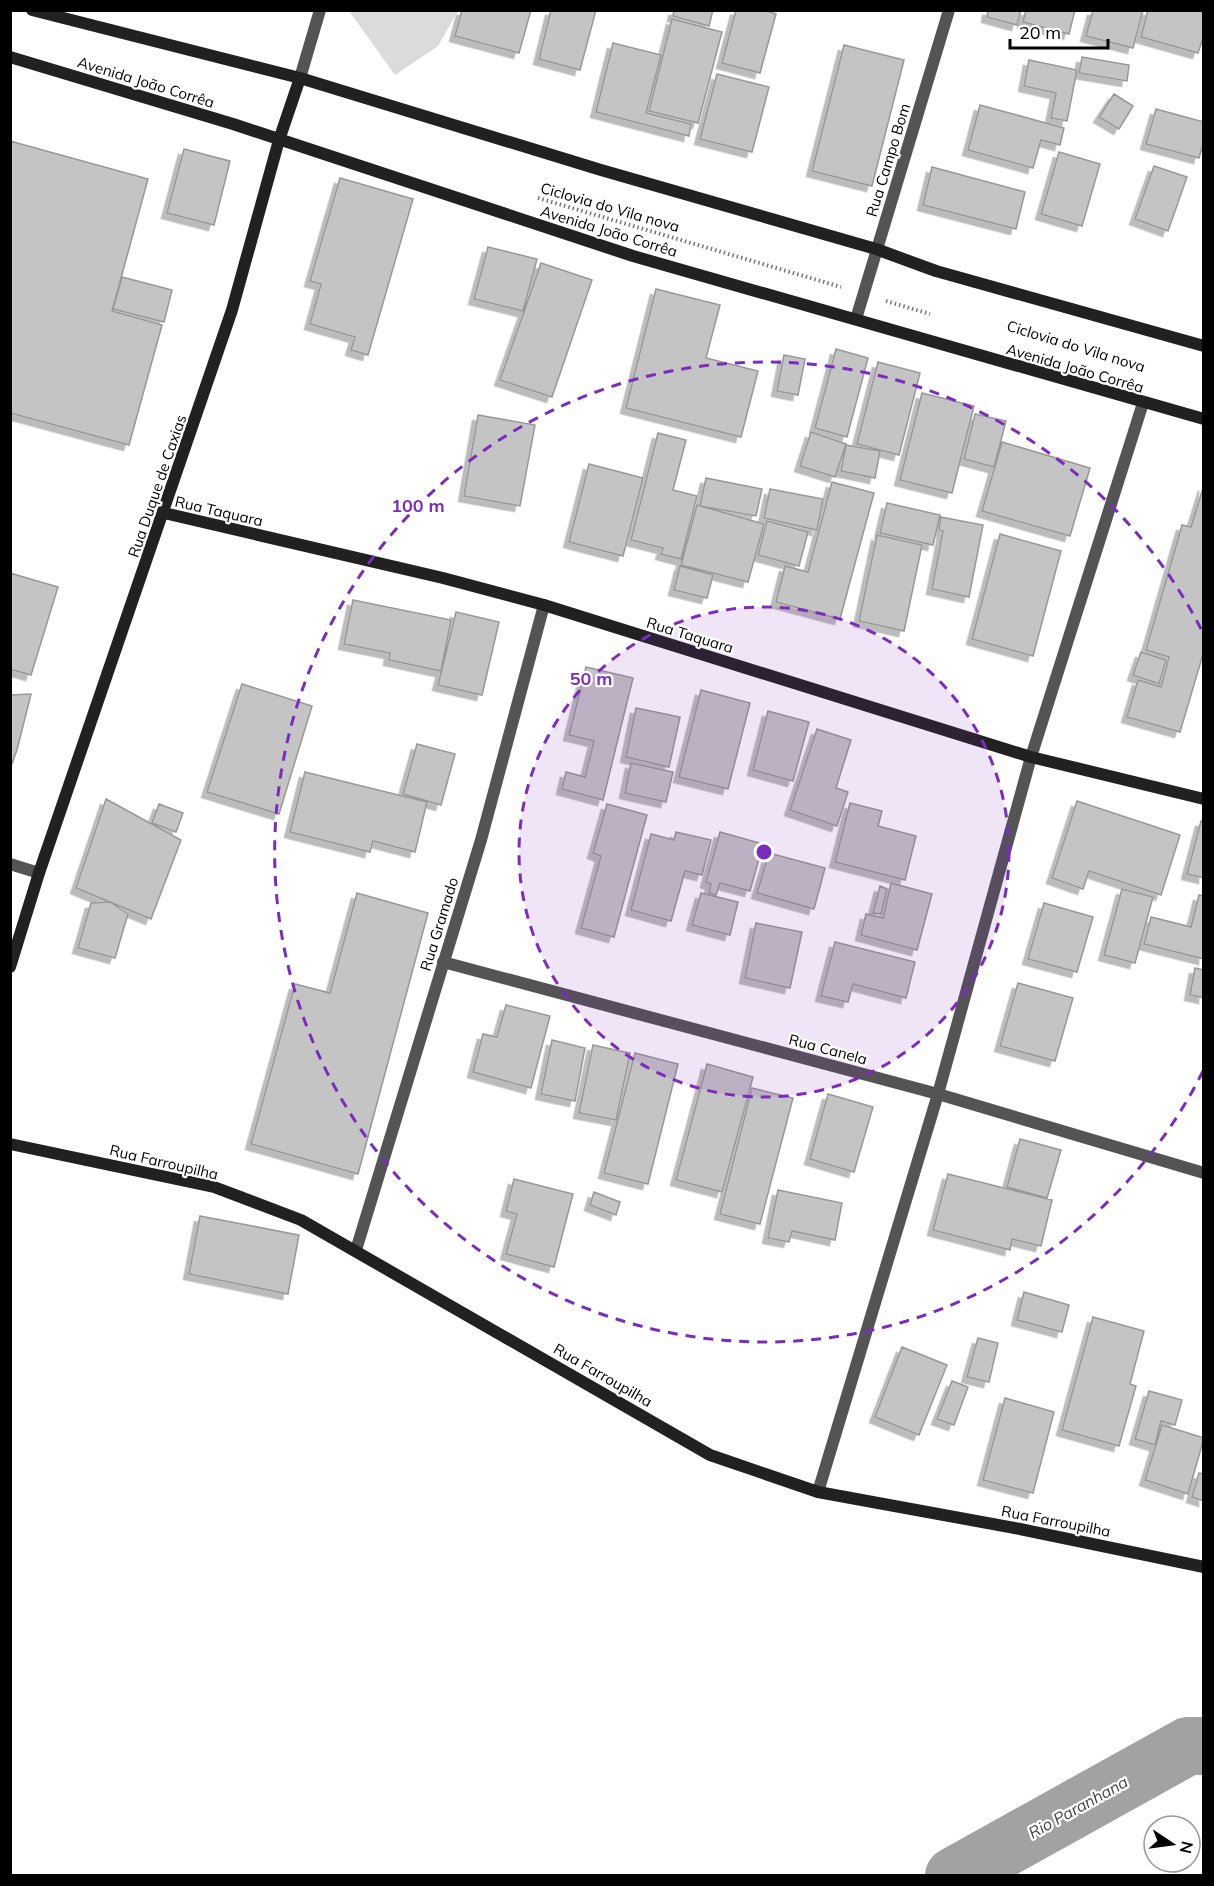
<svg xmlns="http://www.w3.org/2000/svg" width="1214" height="1886" viewBox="0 0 1214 1886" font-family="Mulish,sans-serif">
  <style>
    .green { fill: #dbdbdb }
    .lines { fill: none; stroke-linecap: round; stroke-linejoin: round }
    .river { stroke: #a2a2a2; stroke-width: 58 }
    .building { fill: #c4c4c4; stroke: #989898; stroke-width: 1.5; filter: url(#shadow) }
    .path { stroke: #767676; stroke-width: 4; stroke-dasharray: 1.5 3; stroke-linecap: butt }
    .street { stroke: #545454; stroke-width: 12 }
    .secondary { stroke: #212121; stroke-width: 12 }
    .ring { fill: none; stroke: #7b2cbf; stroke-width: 3; stroke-dasharray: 10 8 }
    .labels { text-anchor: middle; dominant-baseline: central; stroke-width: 4.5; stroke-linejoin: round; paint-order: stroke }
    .street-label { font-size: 15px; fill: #000; stroke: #fff }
    .water-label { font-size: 16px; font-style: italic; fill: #434343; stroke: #fff }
    .centre { fill: #7b2cbf; stroke: #fff; stroke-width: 3 }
    .ring-label { font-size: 18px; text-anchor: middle; font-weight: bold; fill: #7b2cbf; stroke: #fff; stroke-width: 4.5; stroke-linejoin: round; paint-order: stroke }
  </style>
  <defs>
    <filter id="shadow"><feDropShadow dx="-5.5" dy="5.5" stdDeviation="0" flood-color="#0004"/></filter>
  </defs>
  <rect width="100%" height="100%" fill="#fff"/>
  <path class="green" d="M349,11H458L438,46L395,75Z"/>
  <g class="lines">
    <path class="river" d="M954,1876L1188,1746H1204"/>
  </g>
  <path class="building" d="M462,10H531L519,53L455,36Z
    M551,10H596L580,70L539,59Z
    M674,10H713L709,26L673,16Z
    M736,10H764L776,14L760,73L722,63Z
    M988,10H1021L1017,25L987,17Z
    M1026,10H1075L1069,34L1023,22Z
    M1093,10H1143L1133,48L1086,36Z
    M1148,10H1204V35L1198,53L1141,37Z
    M672,19L722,32L698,123L649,111Z
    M613,43L661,55L646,113L691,124L689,136L596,112Z
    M844,45L904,60L872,186L812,171Z
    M1082,57L1129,65L1127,81L1079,73Z
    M1029,60L1077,70L1067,121L1051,118L1056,93L1024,86Z
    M717,74L769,87L752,152L700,139Z
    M1114,94L1133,106L1119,129L1099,117Z
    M980,105L1064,128L1060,145L1041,140L1033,168L968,150Z
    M1156,109L1204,122V141L1199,158L1146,144Z
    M10,141L148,179L112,311L162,325L129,445L10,413Z
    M184,149L230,161L214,225L167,213Z
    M1059,152L1100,164L1082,226L1041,214Z
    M1154,166L1187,177L1168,231L1135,219Z
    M932,167L1025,192L1016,229L923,205Z
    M340,178L413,199L368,355L351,350L355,337L310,324L321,284L310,281Z
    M488,247L537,259L523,311L474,299Z
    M541,263L592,280L552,397L500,380Z
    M122,277L172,290L164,322L113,309Z
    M656,289L720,305L706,358L758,371L741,437L626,408Z
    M836,349L868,358L847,437L815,428Z
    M784,355L805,359L798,395L777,391Z
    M878,362L920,373L899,455L857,444Z
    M922,393L974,406L952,493L900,480Z
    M975,414L1006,421L994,467L964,459Z
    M478,415L535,425L520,506L464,496Z
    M811,432L846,444L835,477L800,466Z
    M658,433L686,440L673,490L697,496L681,559L661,554L663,548L631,540Z
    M1002,442L1090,468L1070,536L982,511Z
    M846,445L880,451L875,478L841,471Z
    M589,464L643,478L623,556L569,542Z
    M706,478L762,489L756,516L700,506Z
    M832,482L874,493L840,619L776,602L785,566L808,572Z
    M1204,485V651L1180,732L1127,717L1138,680L1161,687L1169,657L1146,650L1182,525L1191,527Z
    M770,489L823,499L817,530L764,518Z
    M887,503L940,515L933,545L880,533Z
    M697,505L764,524L748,582L681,565Z
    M941,517L983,525L969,597L932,589L943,531L939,530Z
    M767,521L808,532L799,566L758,555Z
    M1000,534L1061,551L1033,656L972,639Z
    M877,535L922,545L904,631L859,621Z
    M680,566L713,575L707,598L674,590Z
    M10,573L58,587L31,675L10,669Z
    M353,600L451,620L441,671L389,660L390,653L344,644Z
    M456,612L499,622L482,695L438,685Z
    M1141,652L1166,660L1159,684L1133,675Z
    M586,667L633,678L603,800L562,789L566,772L585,777L594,741L569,735Z
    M242,684L312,706L279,814L207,792Z
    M701,690L750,703L728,789L679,777Z
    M31,694L17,750L10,769V695Z
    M636,708L680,717L669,767L626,757Z
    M768,711L809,722L793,781L753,770Z
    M817,729L851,740L836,788L848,792L837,826L790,810Z
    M417,744L455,754L441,805L403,794Z
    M631,763L673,772L666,802L625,793Z
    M305,772L427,802L415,852L373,841L370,852L290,832Z
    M106,799L181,840L151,919L76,888Z
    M1077,801L1180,835L1161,895L1089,871L1083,889L1052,878Z
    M850,803L882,811L878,826L916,836L905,880L835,862Z
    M159,804L183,813L176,832L152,823Z
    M607,804L647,815L614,937L581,928L601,856L593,853Z
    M1201,821H1204V878L1187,874Z
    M676,832L711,840L702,875L685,871L671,921L631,910L651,834L674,840Z
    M720,832L763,844L750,891L720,883L716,895L709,893L711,884L706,882Z
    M769,853L825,868L814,909L757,893Z
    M891,883L932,894L917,950L861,935L866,914L883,918Z
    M880,886L887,889L881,914L873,913Z
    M1122,889L1153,897L1135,963L1104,955Z
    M357,893L428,913L358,1174L251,1144L295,984L330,993Z
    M701,893L738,902L730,935L692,925Z
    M1199,895L1204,896V959L1144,944L1151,917L1191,927Z
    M110,902L128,914L115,958L78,948L91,903Z
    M1044,903L1093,917L1077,972L1028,959Z
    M756,923L802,932L790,988L745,978Z
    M835,942L915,962L906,998L853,984L848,1002L821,996Z
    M1195,968L1204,970V998L1190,995Z
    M1018,983L1073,998L1055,1061L1000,1046Z
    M506,1005L550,1016L531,1088L473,1072L483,1034L497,1037Z
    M552,1040L585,1048L575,1101L541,1094Z
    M593,1045L630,1053L616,1120L579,1113Z
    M635,1053L678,1064L648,1184L604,1173Z
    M707,1064L753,1077L722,1192L676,1180Z
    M752,1088L793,1098L760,1224L720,1214Z
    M828,1094L873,1107L854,1172L810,1159Z
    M1020,1139L1061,1150L1047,1198L1007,1187Z
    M948,1174L1052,1200L1041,1246L1012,1239L1010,1250L933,1230Z
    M514,1179L573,1194L554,1267L506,1254L517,1214L506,1211Z
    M778,1190L842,1203L835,1240L792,1231L789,1242L768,1238Z
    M594,1192L620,1202L616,1215L590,1205Z
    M200,1216L299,1235L288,1294L189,1274Z
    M1024,1292L1069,1305L1062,1332L1017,1320Z
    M1093,1317L1144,1331L1130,1384L1136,1386L1119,1446L1062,1430Z
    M978,1338L998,1343L989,1382L967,1377Z
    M902,1347L947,1365L919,1435L875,1417Z
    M952,1381L968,1387L954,1425L937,1419Z
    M1149,1391L1182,1400L1175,1425L1161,1421L1155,1445L1135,1439Z
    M1005,1398L1054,1412L1033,1493L983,1480Z
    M1162,1425L1204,1438L1188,1494L1145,1480Z
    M1199,1473L1204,1474V1501L1192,1497Z"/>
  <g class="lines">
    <path class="path" d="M538,198L841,287
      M886,301L930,314"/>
    <path class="street" d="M300,78L320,10
      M856,319L949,10
      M10,864L39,873
      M443,962L938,1094L1204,1173
      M356,1250L481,840L544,605
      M818,1492L938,1094L1031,757L1143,403"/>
    <path class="secondary" d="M32,10L300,78L601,170L876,249L936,271L1204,346
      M10,57L233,124L633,256L1204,419
      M164,513L443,578L544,605L1031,757L1204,799
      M10,967L39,873L232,310L279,140L300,78
      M10,1144L214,1187L301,1220L710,1455L818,1492L1020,1529L1204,1567"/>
  </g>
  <circle cx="764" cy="852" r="245" fill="#7b2cbf" fill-opacity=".12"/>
  <g class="ring">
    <circle cx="764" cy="852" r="245"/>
    <path d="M1203 1071A490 490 0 1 1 1203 633"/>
  </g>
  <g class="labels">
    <g class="street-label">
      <text transform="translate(146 82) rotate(17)">Avenida João Corrêa</text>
      <text transform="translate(888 160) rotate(-73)">Rua Campo Bom</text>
      <text transform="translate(610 207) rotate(16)">Ciclovia do Vila nova</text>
      <text transform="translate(609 231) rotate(17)">Avenida João Corrêa</text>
      <text transform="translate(1076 346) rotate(17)">Ciclovia do Vila nova</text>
      <text transform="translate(1075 368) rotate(16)">Avenida João Corrêa</text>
      <text transform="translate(157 486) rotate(-71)">Rua Duque de Caxias</text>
      <text transform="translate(219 511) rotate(13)">Rua Taquara</text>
      <text transform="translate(690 635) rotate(17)">Rua Taquara</text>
      <text transform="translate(439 924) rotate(-73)">Rua Gramado</text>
      <text transform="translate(828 1049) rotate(15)">Rua Canela</text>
      <text transform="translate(164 1162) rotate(13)">Rua Farroupilha</text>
      <text transform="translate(603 1375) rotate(30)">Rua Farroupilha</text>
      <text transform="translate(1056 1521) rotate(11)">Rua Farroupilha</text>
    </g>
    <g class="water-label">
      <text transform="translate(1078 1807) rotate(-29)">Rio Paranhana</text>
    </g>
  </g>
  <circle cx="764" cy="852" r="9" class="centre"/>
  <g class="ring-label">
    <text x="418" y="512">100 m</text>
    <text x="591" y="685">50 m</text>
  </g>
  <rect width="1214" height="1886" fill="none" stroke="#000000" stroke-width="24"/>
  <g transform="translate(1172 1844) rotate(103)"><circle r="28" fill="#ffffff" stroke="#999999" stroke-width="1.5"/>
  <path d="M0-4.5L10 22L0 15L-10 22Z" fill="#000000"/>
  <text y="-9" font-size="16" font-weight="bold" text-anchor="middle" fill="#000000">N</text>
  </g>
  <path d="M1010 39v9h98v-9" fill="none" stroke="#000000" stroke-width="3"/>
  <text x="1019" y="39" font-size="18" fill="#000000" stroke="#ffffff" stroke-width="4.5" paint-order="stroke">20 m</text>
</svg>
